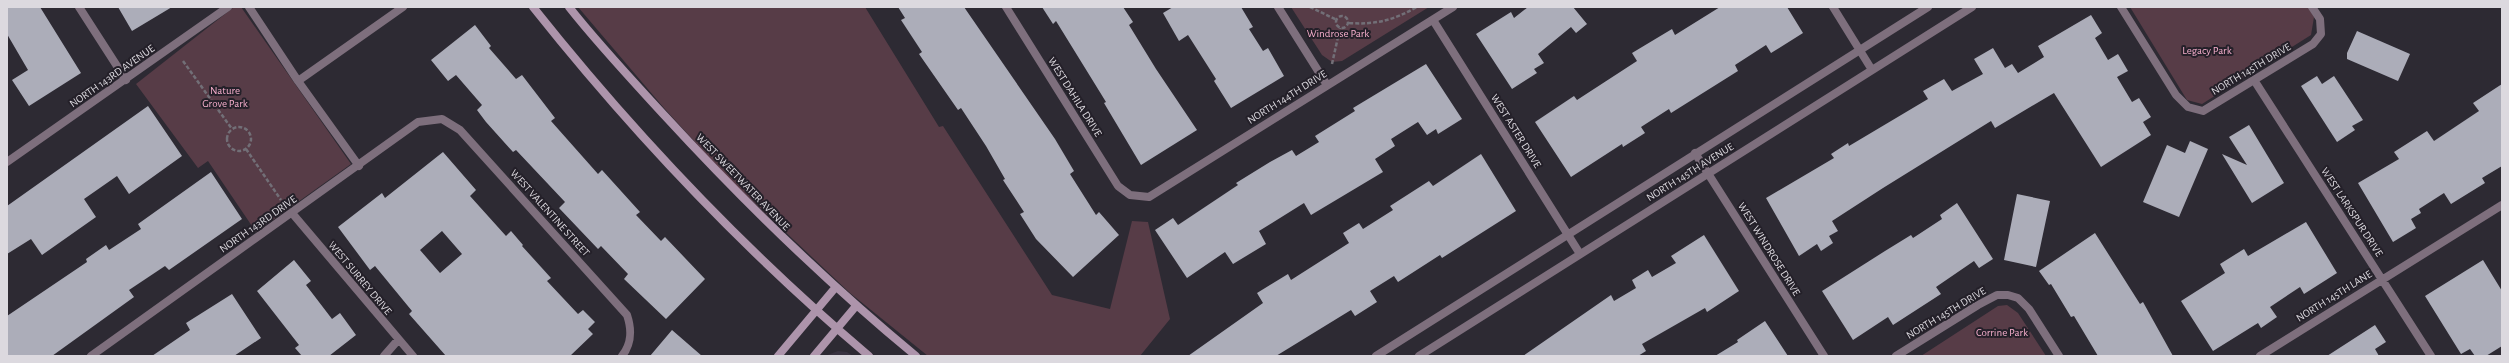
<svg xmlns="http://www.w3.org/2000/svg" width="2509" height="363" viewBox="0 0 2509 363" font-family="'Alegreya Sans',sans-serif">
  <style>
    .built { fill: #393341 }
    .green { fill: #573c47 }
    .building { fill: #acadb9; fill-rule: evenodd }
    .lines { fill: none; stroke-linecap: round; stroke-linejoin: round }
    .path { stroke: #726f77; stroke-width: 2.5; stroke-dasharray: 4 2; stroke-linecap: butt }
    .street { stroke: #7e6f7d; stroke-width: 8 }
    .secondary { stroke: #ad94ab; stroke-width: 8 }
    .labels { text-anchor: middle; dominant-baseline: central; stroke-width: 4; stroke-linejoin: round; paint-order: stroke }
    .park-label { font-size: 11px; fill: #f6aecc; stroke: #242029 }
    .street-label { font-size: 11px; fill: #dcd9df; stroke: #242029 }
  </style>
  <rect width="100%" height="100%" fill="#2d2a33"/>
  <path class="built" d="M838,351L847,352L853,356H825Z"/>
  <path class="green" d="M234,7H241L351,164L256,232L208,161L198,168L136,84Z
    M578,7H865L939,127L943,126L1052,295L1110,309L1132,221L1148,222L1170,319L1140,356H928L850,293L725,175L664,108Z
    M1291,7H1429L1342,61L1332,62L1322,55Z
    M2130,7H2308L2314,17L2311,35L2202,104L2187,100Z
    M2007,305L2018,313L2046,356H1921L1998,306Z"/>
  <path class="building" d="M7,7H40L81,73L29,106L12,80L28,70L7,34Z
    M118,7H172L132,31Z
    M898,7H964L1055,139L1074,171L1070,174L1096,215L1099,212L1119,235L1073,277L1036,239L1020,214L1024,212L1003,180L1005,179L986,146L961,108L958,110L919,54L922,52L901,20L905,18Z
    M1042,7H1123L1133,22L1129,25L1156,69L1197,130L1141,165L1104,103L1106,102L1056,21L1053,24Z
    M1173,7H1241L1253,27L1249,29L1263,51L1268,48L1284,76L1231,108L1214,81L1216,79L1188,35L1179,41L1163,13Z
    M1528,7H1573L1587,24L1576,33L1571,27L1538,54L1544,63L1534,69L1537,73L1512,89L1476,34L1511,12L1514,18Z
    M1720,7H1787L1803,33L1771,53L1766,45L1735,65L1738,71L1671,113L1669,109L1641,127L1645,133L1623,147L1622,144L1571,177L1535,122L1574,96L1577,100L1637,61L1632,53L1672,29L1675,35Z
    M2091,15L2102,33L2095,38L2108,60L2118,54L2128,71L2117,77L2132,102L2139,98L2151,117L2143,122L2151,135L2101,167L2054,93L1995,128L1991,121L1883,188L1832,221L1838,231L1829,236L1833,243L1821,251L1817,244L1799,256L1766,198L1834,158L1831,154L1848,143L1849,146L1928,99L1923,91L1944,79L1952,91L1983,74L1974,59L1993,48L2005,68L2012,64L2018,73L2044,57L2038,46Z
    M475,25L491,46L489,48L516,79L522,75L555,118L551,121L598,174L602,170L640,212L636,215L661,241L665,237L705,279L666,319L624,279L628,274L601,246L598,249L559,208L565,202L516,150L513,152L486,122L477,110L482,105L456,75L448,81L431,60Z
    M2357,31L2410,54L2398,81L2347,59V53Z
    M1426,64L1462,119L1438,134L1436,129L1427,135L1418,122L1391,139L1395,146L1375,159L1383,172L1311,215L1304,203L1259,231L1266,244L1233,264L1225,252L1187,278L1155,230L1173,218L1178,225L1238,185L1236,183L1270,162L1292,150L1296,156L1319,142L1315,136L1355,111L1353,108Z
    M2317,76L2322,84L2334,76L2363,120L2352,126L2355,130L2337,142L2301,86Z
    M2502,84V166L2482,178L2485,183L2451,204L2444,193L2419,209L2421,213L2411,219L2416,228L2393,242L2358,183L2399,159L2394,152L2427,131L2434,141L2479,111L2473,103Z
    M148,106L182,156L129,194L117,176L84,199L96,217L42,255L31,239L7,254V206Z
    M2249,125L2284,183L2252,203L2222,154L2247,165L2229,137Z
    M2190,141L2208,149L2179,217L2143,202L2167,145L2185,153Z
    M443,152L476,190L470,196L506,236L511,231L523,245L522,246L551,278L547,281L578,314L583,310L595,322L588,329L593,334L570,356H446L409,314L412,311L375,266L370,270L338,227L382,193L385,198ZM442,231L462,254L440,273L420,250Z
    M1481,154L1516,211L1442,258L1440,255L1398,282L1394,276L1370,291L1377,302L1355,316L1351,310L1276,356H1188L1263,303L1257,293L1288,274L1291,280L1349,243L1343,233L1359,223L1363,229L1393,210L1390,206L1429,181L1433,186Z
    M211,172L242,219L169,270L165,266L129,290L134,297L52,356H7V316L87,262L86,259L106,245L109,250L141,229L138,224Z
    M2017,194L2050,201L2036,267L2004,260Z
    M1957,203L1993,259L1979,268L1974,261L1936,287L1941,294L1893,325L1888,317L1853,340L1822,291L1885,251L1911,235L1913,238L1942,219L1940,215Z
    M2306,222L2337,273L2304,294L2300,287L2270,307L2277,317L2261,328L2258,323L2213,351L2181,301L2225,273L2220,264L2244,249L2248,256Z
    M2095,233L2140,304L2143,302L2173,356H2098L2074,316L2071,317L2051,284L2049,285L2039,271Z
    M1704,235L1739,291L1707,312L1705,308L1642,344L1646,351L1638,356H1523L1611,295L1614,301L1636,288L1632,280L1648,270L1652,277L1676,263L1671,256Z
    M294,260L311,281L306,285L332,319L340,313L356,335L329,356H302L295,348L299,345L257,291Z
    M2483,260L2502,291V346L2486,356H2475L2470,349L2461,354L2425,296Z
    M232,294L261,338L234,356H152L190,330L186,323Z
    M1765,321L1788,356H1715L1738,342L1737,340Z
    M2375,325L2386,342L2375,349L2379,356H2327Z
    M672,330L702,356H650Z"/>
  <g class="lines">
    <path class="path" d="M1310,7L1337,20
      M1336 22a6 6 0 1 1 12 0a6 6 0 1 1-12 0Z
      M1349,23C1375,25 1394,20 1417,7
      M183,61L232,129
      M1332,64L1340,28
      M227 139a12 12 0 1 1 24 0a12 12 0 1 1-24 0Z
      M246,149L281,200"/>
    <path class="street" d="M79,7L126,80
      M249,7L298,81L359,166
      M1006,7L1118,186L1130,195L1149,197L1453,7
      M1278,7L1327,85
      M1833,7L1872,70
      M2121,7L2176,95L2188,107L2203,111L2313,44L2321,34L2320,19L2312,7
      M1433,20L1580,254
      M2254,80L2431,356
      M298,81L403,7
      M1695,153L1824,356
      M7,162L228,7
      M292,213L413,356
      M91,356L418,122L442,119L460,130L627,315C632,330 632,343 622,356
      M384,356L398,340
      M1376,356L1928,7
      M1419,356L1972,7
      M1896,356L1978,305L1997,295H2008L2018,298L2029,309L2059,356
      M2260,356L2502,205"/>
    <path class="secondary" d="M533,7C634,134 745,251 869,356
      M569,7C599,45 632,80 665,116C745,203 825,281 916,356
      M778,356L835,288
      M814,356L856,306"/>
  </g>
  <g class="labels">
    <g class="park-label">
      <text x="1338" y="33">Windrose Park</text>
      <text x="2207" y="50">Legacy Park</text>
      <text x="225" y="90">Nature<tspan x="225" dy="13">Grove Park</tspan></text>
      <text x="2002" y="332">Corrine Park</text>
    </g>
    <g class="street-label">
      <text transform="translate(2251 69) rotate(-31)">NORTH 145TH DRIVE</text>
      <text transform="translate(112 76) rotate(-35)">NORTH 143RD AVENUE</text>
      <text transform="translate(1075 97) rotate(58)">WEST DAHILA DRIVE</text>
      <text transform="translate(1287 97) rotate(-32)">NORTH 144TH DRIVE</text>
      <text transform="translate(1516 131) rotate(58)">WEST ASTER DRIVE</text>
      <text transform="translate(1690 172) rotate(-32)">NORTH 145TH AVENUE</text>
      <text transform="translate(743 182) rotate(46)">WEST SWEETWATER AVENUE</text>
      <text transform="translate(2352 212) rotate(57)">WEST LARKSPUR DRIVE</text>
      <text transform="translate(550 213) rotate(48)">WEST VALENTINE STREET</text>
      <text transform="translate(258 224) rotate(-35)">NORTH 143RD DRIVE</text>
      <text transform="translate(1769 249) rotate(58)">WEST WINDROSE DRIVE</text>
      <text transform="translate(360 278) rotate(50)">WEST SURREY DRIVE</text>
      <text transform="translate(2334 296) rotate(-32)">NORTH 145TH LANE</text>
      <text transform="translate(1946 313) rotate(-31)">NORTH 145TH DRIVE</text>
    </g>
  </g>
  <rect width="2509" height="363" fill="none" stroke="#dcd9df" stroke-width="16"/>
</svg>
